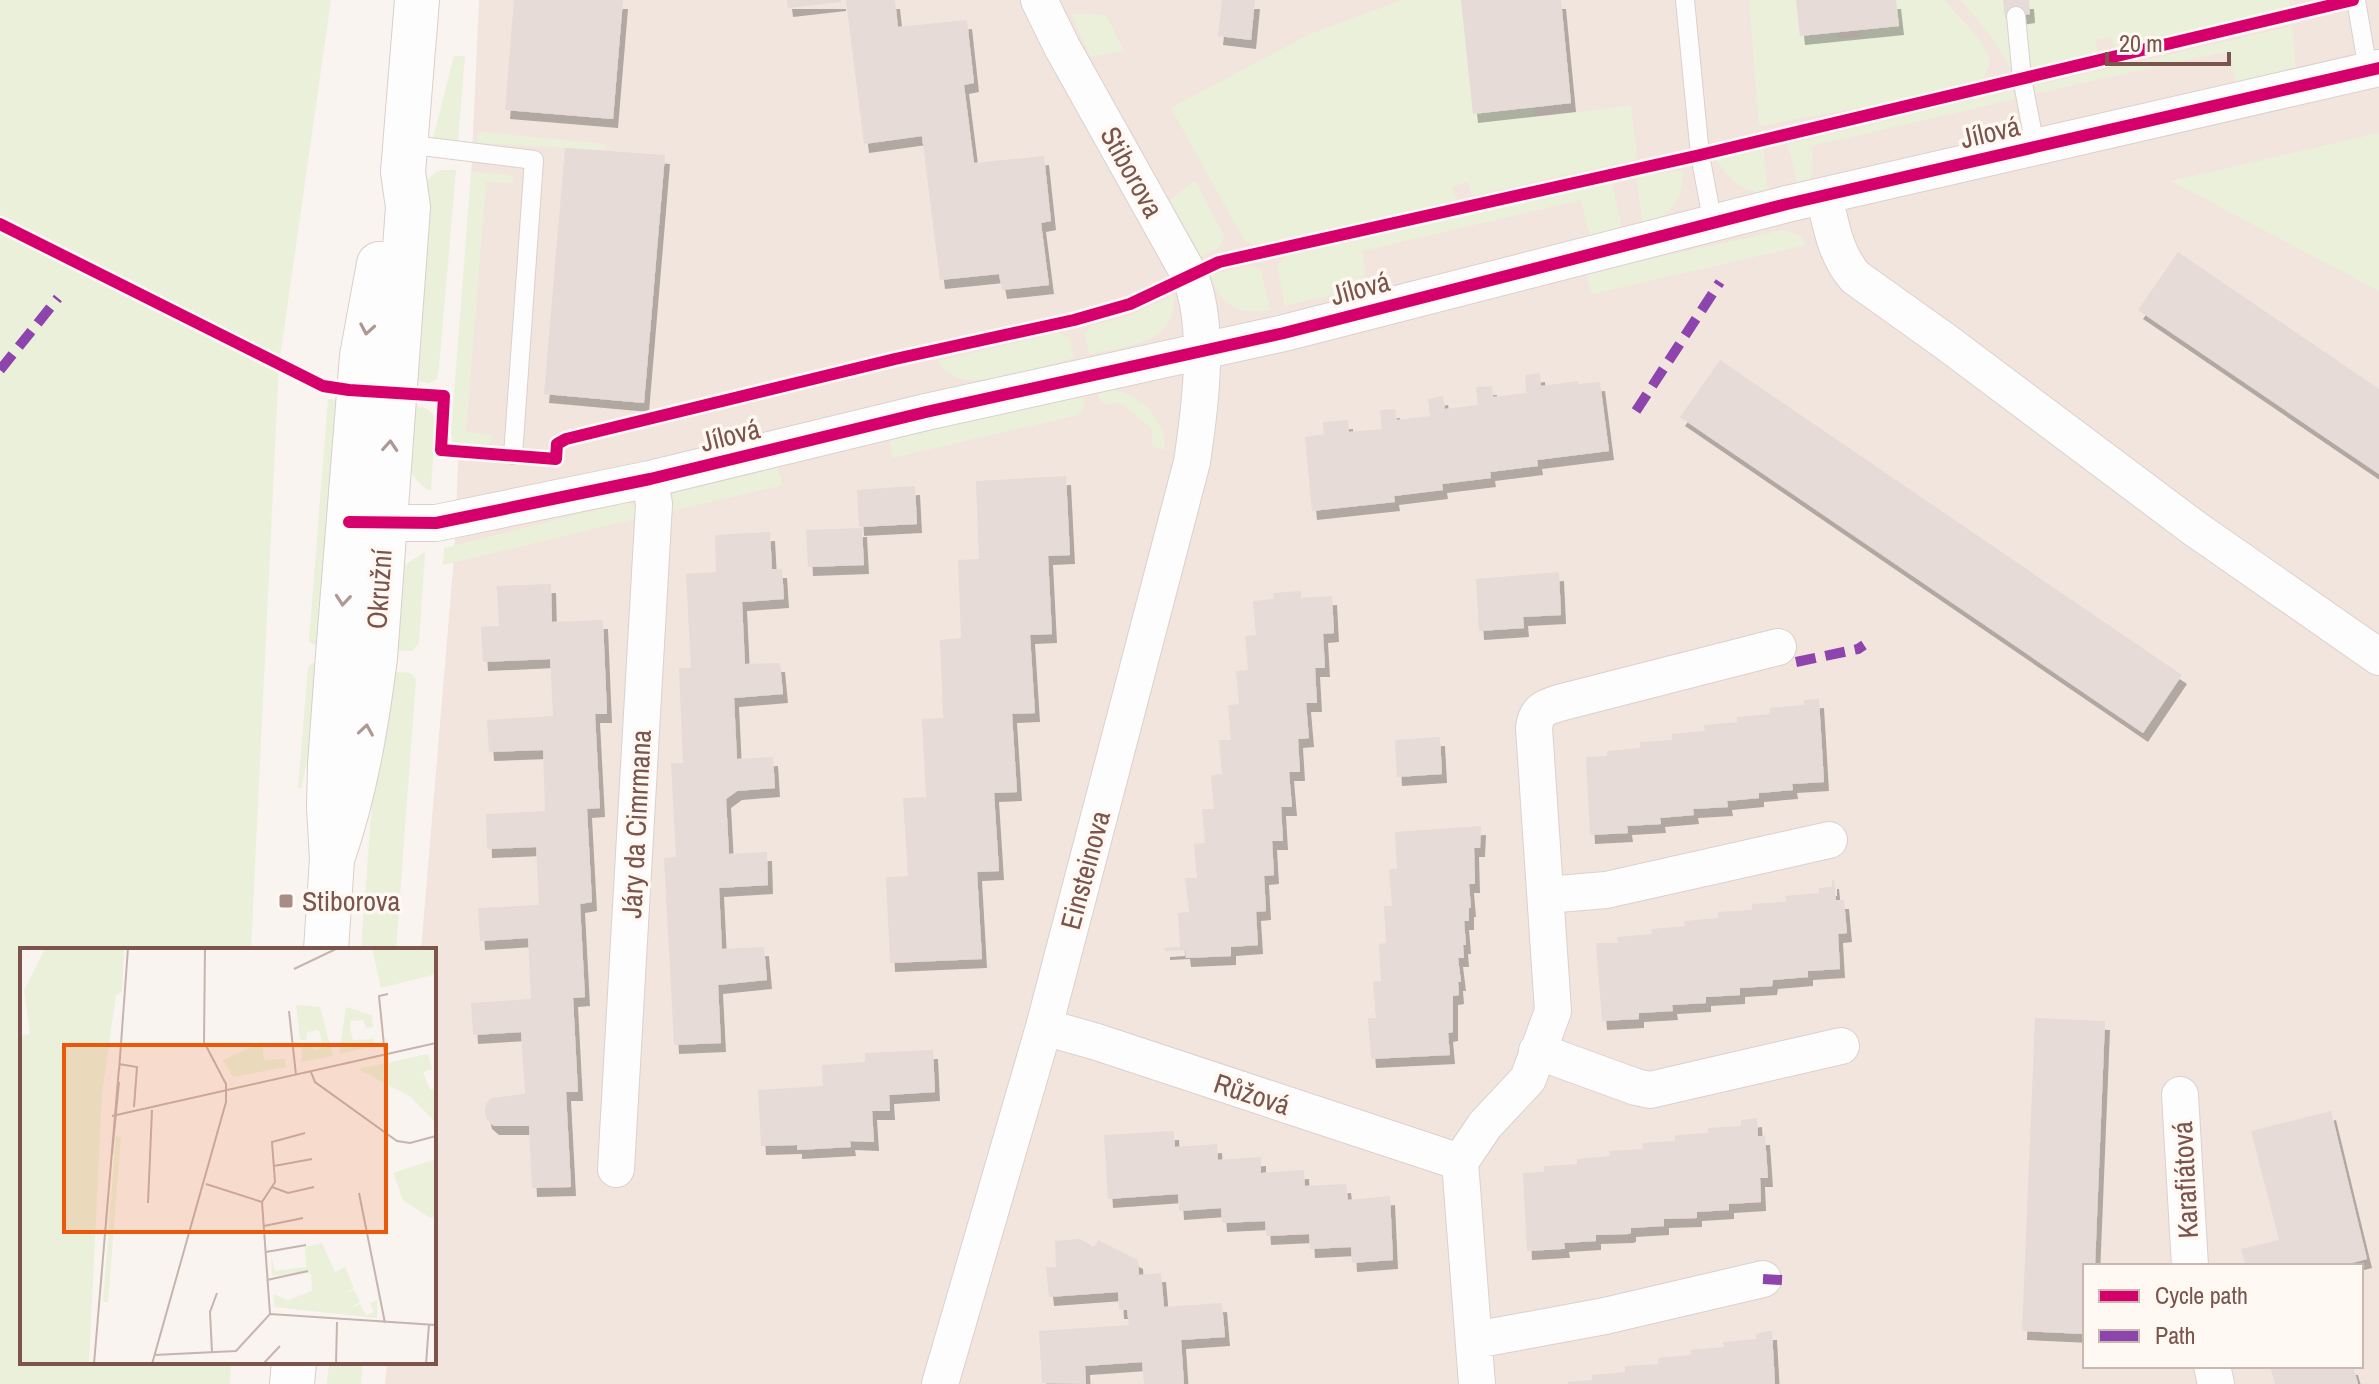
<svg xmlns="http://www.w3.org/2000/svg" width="2379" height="1384" viewBox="0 0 2379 1384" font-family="'Archivo Narrow',sans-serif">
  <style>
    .residential { fill: #f2e5dd; fill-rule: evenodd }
    .green { fill: #eaf0da }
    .building { fill: #e6dbd6; filter: url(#shadow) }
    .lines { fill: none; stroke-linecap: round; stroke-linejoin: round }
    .lane-casing { stroke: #dad1cd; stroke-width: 20 }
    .street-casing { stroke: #dad1cd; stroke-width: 38 }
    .secondary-casing { stroke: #d9cfcb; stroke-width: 46 }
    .lane { stroke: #fefdfd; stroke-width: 18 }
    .street { stroke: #fefdfd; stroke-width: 36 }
    .secondary { stroke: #fefdfd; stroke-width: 44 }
    .quiet { stroke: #8e44ad; stroke-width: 10; stroke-dasharray: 20 10; stroke-linecap: butt }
    .cycleway-casing { stroke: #fff8f3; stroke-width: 17 }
    .cycleway { stroke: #d6006c; stroke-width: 12 }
    .oneway { stroke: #af9893 }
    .poi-dot { fill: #a78d85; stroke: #fff8f3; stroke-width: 3 }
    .labels { text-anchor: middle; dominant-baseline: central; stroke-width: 7; stroke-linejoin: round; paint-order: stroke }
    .street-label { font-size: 28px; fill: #7b554c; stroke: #fff8f3 }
    .poi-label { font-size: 28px; fill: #7b554c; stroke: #fff8f3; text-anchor: start }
    .inset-road { fill: none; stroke: #c7b4ae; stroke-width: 2 }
    .view { fill: #e8590c; fill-opacity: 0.15; stroke: #e8590c; stroke-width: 4 }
    .inset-edge { fill: none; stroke: #7b554c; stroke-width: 4 }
  </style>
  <defs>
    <filter id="shadow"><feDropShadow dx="5" dy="9" stdDeviation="0" flood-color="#0004"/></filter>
  </defs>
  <rect width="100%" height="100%" fill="#f9f4ef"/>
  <path class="residential" d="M479,0H2379V1384H385L387,1362H434V950H421L454,557ZM2085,1266H2361V1366H2085Z"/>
  <path class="green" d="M0,0H331L279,365L251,950H22V1362H231L230,1384H0Z
    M1402,0H1461L1473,113L1533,107L1534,117L1631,106L1637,159L1472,196L1468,182L1452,187L1456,200L1264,243L1254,245L1244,240L1171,108L1310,34Z
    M1749,0H1796L1800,36L1836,33L1838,39L1860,37V30L1898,26L1896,0H1944C1956,15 1983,38 1988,55C1991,64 1987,73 1982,79L1869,106L1759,126Z
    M1961,0H2003L2005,17H2008L2012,71L1991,36Z
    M2029,0H2289L2290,7L2115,49L2111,37L2095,40L2098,53L2029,69L2023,15L2030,14Z
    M1071,14L1106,15L1124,51L1091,57Z
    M2292,26L2296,68L2236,82L2229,51L2034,94L2033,86Z
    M454,56H465L458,141L433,138Z
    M2013,90L2015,99L1812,146L1811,185L1798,187L1788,144Z
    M480,132L606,144L605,150L477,143V135Z
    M2379,133V291L2171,181Z
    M1763,149L1768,194C1743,192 1730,180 1716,160Z
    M443,170H456L439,367L437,379L429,383L406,379L425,182L436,172Z
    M1682,170C1686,197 1670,218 1643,223L1636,177Z
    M471,172L508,175L514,178L512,183L486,182L466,432L492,435L491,442C482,451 464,448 453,444L451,433Z
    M1195,181L1224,236L1221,246L1201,257L1170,200Z
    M1612,183L1622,230L1590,237L1581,200L1362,251C1365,267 1368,276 1357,289L1285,306L1277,266L1282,259L1288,256Z
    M1784,230L1800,235L1806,245L1592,294L1586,273Z
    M1252,265L1261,270L1270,310C1237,316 1222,305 1210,275Z
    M1174,295C1176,346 1127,345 1089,354L1085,334L1090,326L1130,316Z
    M1058,333L1069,337L1074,358C1048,364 994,382 969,380C956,379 944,371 938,361Z
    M1105,389C1137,390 1165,417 1165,450C1146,446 1154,444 1151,428L1120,403L1106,404L1099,399L1098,391Z
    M1084,394L1085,405L1078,415L892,458L890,440Z
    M328,399L348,401L329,645L312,644L309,640Z
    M404,405C417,406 429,405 435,418L431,491C399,476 406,435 404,405Z
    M777,466L783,485L663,513L671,494L676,489Z
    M627,502L634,506L639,518L443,565L444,548Z
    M425,552L419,643L412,651L384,650L400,571L409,562Z
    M312,663L327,664L324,686L301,789L298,788L308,667Z
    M382,671L411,673L416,679L396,950H361Z
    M329,1362H363L361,1384H327Z"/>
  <path class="building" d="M514,0H623L613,119L505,110Z
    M787,0H841V2L788,8Z
    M846,0H895L898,27L967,20L974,83L964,85L974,163L1044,156L1051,221L1041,223L1049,285L1002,290L999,274L940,280L922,136L864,144Z
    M1222,0H1255L1251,40L1218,36Z
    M1461,0H1561L1571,103L1473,114Z
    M1796,0H1896L1899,26L1800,36Z
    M2003,0H2029L2030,14L2005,18Z
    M565,148L665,155L644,403L544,394Z
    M2178,252L2379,389V474L2138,310Z
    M1720,360L2182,675L2143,733L1680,417Z
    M1540,373L1541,386L1578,381V384L1600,382L1609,451L1537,460L1538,466L1490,472L1491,478L1442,484L1443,490L1394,496L1395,502L1312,511L1305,437L1324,434L1323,422L1348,420L1349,432L1382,429L1380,410L1395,409L1397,420L1430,416L1428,399L1443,396L1445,409L1478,405L1476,387L1492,386L1493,397L1526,393L1525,375Z
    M1066,476L1070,555L1048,556L1052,634L1030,635L1035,713L1012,714L1017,792L994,793L999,871L977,872L982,959L890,963L886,877L908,876L903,798L926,797L922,719L943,718L940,640L961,638L958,560L979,559L976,481Z
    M915,486L917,524L859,527L857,490Z
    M862,528L864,565L808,567L806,530Z
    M770,532L772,569H782L784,599L742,602L745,664L780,663L783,694L734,698L737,759L773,757L775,788L737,791L726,799L729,854L767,852L768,885L719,888L722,949L764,947L767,980L718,985L721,1043L674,1045L664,858L676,857L671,763H683L679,668H691L686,574L716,572L715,535Z
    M1559,572L1561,615L1523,617L1524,628L1479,631L1476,579Z
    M551,584L552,622L603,620L607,714H595L600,808L587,809L592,902L580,904L585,997L573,998L578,1092H566L571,1187L532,1188L529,1126H494L487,1120L485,1112L486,1104L491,1098L525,1094L521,1032L473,1035L471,1003L531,999L528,938L480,941L478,908L539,905L536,847L487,849L486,814L545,811L543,750L489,752L487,720L553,716L550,659L483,662L481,627L499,626L497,586Z
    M1301,591V598L1332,596L1334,633L1323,634L1325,668H1315L1317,703H1306L1309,738L1298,739L1300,772H1289L1292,807H1281L1283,841H1272L1274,875L1264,876L1266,911L1256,912L1258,945L1231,947V956L1186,958L1185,950L1165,951V948L1180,947L1178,913L1189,912L1185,878H1197L1194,844L1205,843L1202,809H1214L1211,775L1222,774L1219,740H1231L1228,705L1239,704L1236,671L1248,670L1245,636L1256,635L1253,601L1274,599L1273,593Z
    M1819,699L1824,782L1792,784L1793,790L1759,793V798L1727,801L1728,807L1693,809L1694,815L1660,818L1661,824L1627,826L1628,833L1590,835L1586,757L1607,756V751L1640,748V742L1672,740V734L1705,731L1704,725L1737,722V717L1770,714V708L1804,705V700Z
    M1440,737L1442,774L1397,777L1395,740Z
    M1481,826L1480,848H1474L1475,884H1469L1471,908H1469V921H1464L1466,945H1463L1464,958H1458L1461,982H1458L1459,995L1453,996V1032L1448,1033L1450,1055L1371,1059L1368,1018H1376L1373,982L1381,981L1379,944L1386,943L1384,906H1392L1389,869H1397L1395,832Z
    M1832,880H1834L1836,900H1844L1847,933L1838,934L1840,969L1808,971V977L1773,980L1772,986L1740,988V995L1706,997V1003L1672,1005L1673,1011L1639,1013V1019L1602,1021L1596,943H1618L1617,937L1652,934L1651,929L1685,926L1684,921L1718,918V912L1752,910V904L1786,902L1785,896L1819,893V888L1832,887Z
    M2035,1018L2105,1021L2095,1266H2085V1334L2022,1331Z
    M933,1050L935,1092L889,1095L890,1111H872L874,1142L850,1141L851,1147L797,1150V1145L761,1146L758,1090L823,1086L822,1065L865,1062V1053Z
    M2331,1111L2367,1259L2340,1266H2246L2241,1249L2279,1240L2251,1131Z
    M1757,1118L1758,1136H1765L1768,1178H1760L1761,1202L1729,1204V1210L1697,1212V1218L1664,1219V1226L1631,1228V1233L1628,1234L1596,1235V1241L1564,1243L1565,1249H1562L1527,1251L1523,1173L1544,1172V1166L1577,1164V1159L1610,1156L1609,1151L1643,1149L1642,1143L1675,1141V1135L1708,1133V1128L1741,1126V1120Z
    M1174,1131L1175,1147L1217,1144L1218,1160L1261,1157V1173L1304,1170L1305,1186L1346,1184L1348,1200L1390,1196L1393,1260L1352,1263L1351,1247L1310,1249L1309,1234L1266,1236L1265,1221L1222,1223L1221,1208L1179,1211L1178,1194L1108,1199L1104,1135Z
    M1080,1239L1094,1247L1098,1240L1138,1260L1139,1275L1161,1273L1164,1307L1222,1303L1225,1337L1181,1340L1184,1384H1144L1142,1362L1085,1366L1086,1384L1042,1383L1039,1331L1129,1325L1127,1310H1119L1118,1292L1049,1297L1046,1267H1056L1055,1241Z
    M1769,1331H1772L1775,1384H1568V1382L1592,1380V1375L1625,1372V1366L1658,1364V1358L1691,1355L1690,1350L1724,1347L1723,1342L1756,1339V1334Z
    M2270,1366H2353L2358,1384H2275Z"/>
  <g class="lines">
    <defs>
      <path id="lane" d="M1685,0L1700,155L1713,224
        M2356,0L2368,70
        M2016,16L2022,78L2035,146
        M405,144L534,160L513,455"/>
      <path id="street" d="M1824,196C1831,225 1835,254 1855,277L1946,342L2194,528L2379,657
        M358,523H436L650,479L926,412L1284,333L1787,204L2379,68
        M1546,895L1606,890L1829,840
        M1044,1027L1097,1042L1460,1162L1485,1125L1528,1079L1553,1011L1534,728C1536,711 1543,708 1559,703L1778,647
        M1537,1051L1636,1087L1650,1090L1841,1046
        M2180,1095L2190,1266
        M1460,1162L1477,1384
        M616,1169L654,504L650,479
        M1475,1340L1605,1316L1763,1279
        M2212,1366L2216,1384
        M940,1384L1044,1027L1192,462C1200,408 1211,328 1190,276L1062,47L1039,0"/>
      <path id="secondary" d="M332,859C355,793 366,727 375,658L408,207L403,172L417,0
        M326,950L332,859L329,807L330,765L338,655L362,356L379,264
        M292,1384L294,1362"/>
    </defs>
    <use href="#lane" class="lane-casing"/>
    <use href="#street" class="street-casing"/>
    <use href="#secondary" class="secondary-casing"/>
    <use href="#lane" class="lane"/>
    <use href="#street" class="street"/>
    <use href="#secondary" class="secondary"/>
    <path class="quiet" d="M0,370L58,298
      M1636,411L1720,282
      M1796,662L1858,649L1864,645
      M1763,1279L1782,1280"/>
    <defs>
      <path id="cycleway" d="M0,224L323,386L349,390L444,396L441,450L556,459L557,444L566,439L895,359L1074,320L1130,304L1219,262L1700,155L2353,0
        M349,522L436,523L650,479L926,412L1284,333L1787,204L2379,68"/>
    </defs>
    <use href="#cycleway" class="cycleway-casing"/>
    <use href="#cycleway" class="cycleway"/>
  </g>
  <defs><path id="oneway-chevron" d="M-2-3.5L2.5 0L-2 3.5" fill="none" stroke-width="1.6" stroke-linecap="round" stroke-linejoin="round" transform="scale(2)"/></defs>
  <g class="oneway">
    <use href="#oneway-chevron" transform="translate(367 329) rotate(100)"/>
    <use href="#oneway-chevron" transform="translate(390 446) rotate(-86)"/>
    <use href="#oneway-chevron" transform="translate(343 600) rotate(95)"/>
    <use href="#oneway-chevron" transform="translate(366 730) rotate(-81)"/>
  </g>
  <rect class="poi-dot" x="278" y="893" width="16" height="16" rx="4"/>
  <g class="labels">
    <g class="street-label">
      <text transform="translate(1990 132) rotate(-13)">Jílová</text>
      <text transform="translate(1132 172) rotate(61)">Stiborova</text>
      <text transform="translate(1360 288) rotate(-15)">Jílová</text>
      <text transform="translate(730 435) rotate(-14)">Jílová</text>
      <text transform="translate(379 589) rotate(-86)">Okružní</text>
      <text transform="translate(636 824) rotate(-87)">Járy da Cimrmana</text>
      <text transform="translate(1085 870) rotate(-75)">Einsteinova</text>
      <text transform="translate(1252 1094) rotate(18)">Růžová</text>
      <text transform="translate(2185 1180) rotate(-93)">Karafiátová</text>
    </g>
    <g class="poi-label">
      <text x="302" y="901">Stiborova</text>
    </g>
  </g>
  <g transform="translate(20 948)">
    <rect width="416" height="416" fill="#f9f4ef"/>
    <path d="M25,0H104L102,44L96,47L82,146L69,416H0V88L10,86L4,42ZM352,0H416V26L361,40ZM276,57L300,59L313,108L282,114L281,94L296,102L301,100V89L299,82L287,84L286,92H280ZM326,59L352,67L353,79L346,80L343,72L331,73L330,80L333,92L354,91V98L319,106ZM242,94L244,112L265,111L266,119L213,129L203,112ZM408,106L412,121L403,124L410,142L416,140V175L391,149L338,121ZM96,188L101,189L88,354H83ZM416,211V268L410,270L383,252L373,225ZM302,295L315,324L325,319L334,340L324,346L334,342L340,354L330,360L340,356L346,367L354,364L350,355L357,352V370L255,359L253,346L268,352L292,343L291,325L252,328L251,307L255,323L286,319L285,299Z" fill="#eaf0da"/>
    <path class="inset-road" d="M274,21L318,0M269,63L276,127M365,107L359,48L368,46M99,116L117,119L114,159M99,123L108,0M291,124L295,134L377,193L390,195L416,188M92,168L416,95M92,206L99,134M254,218L292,211M186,236L242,254L255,234L252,194L285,185M252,239L268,245L294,239M339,245L365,375M242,254L250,366M128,255L132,162M244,278L283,270M246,304L286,297M247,332L288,323M192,404L190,364L197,345M134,407L216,403L250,366L416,377M74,416L99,120M132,416L206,154V136L184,94L185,0M243,416L260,398M316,416L317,374M406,416L409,376"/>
    <path class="view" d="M44,97H366V284H44Z"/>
    <rect width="416" height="416" class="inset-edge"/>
  </g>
  <rect x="2083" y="1264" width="280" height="104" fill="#fff8f3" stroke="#cab7b0" stroke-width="2"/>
  <rect x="2099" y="1290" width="40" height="12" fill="#d6006c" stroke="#cab7b0" stroke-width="2"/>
  <text x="2155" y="1304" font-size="24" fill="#7b554c">Cycle path</text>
  <rect x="2099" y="1330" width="40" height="12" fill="#8e44ad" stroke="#cab7b0" stroke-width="2"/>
  <text x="2155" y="1344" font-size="24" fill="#7b554c">Path</text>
  <path d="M2107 52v12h122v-12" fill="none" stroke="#7b554c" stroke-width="4"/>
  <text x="2119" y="52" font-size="24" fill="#7b554c" stroke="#fff8f3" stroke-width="6" paint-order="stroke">20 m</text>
</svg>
